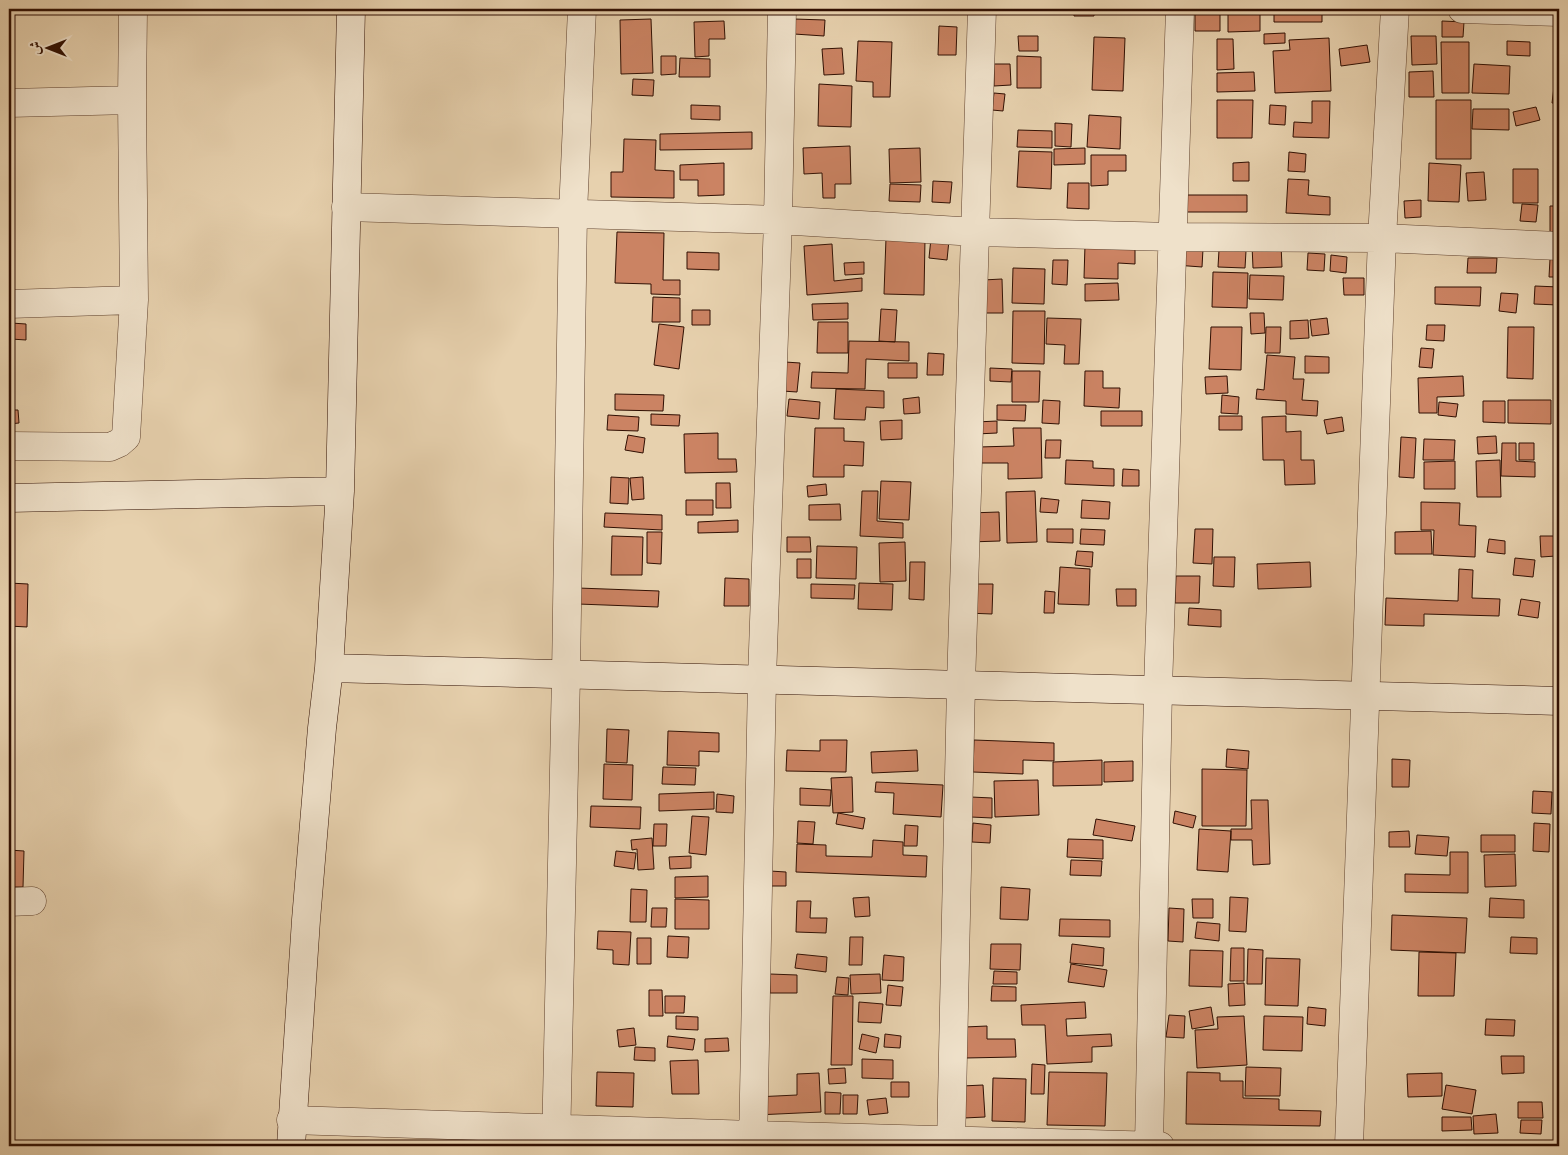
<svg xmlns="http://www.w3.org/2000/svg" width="1568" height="1155" viewBox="0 0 1568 1155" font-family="'IM FELL Double Pica',Amiri,serif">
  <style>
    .building { fill: #cb8363; stroke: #300f02 }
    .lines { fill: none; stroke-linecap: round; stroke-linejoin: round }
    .street-casing { stroke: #5e402d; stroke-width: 29 }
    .secondary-casing { stroke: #300f02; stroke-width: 29 }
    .street { stroke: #efe1ca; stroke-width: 28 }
    .secondary { stroke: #efe1ca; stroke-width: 28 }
  </style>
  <rect width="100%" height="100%" fill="#e7d1ae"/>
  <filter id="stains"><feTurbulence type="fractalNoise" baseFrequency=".004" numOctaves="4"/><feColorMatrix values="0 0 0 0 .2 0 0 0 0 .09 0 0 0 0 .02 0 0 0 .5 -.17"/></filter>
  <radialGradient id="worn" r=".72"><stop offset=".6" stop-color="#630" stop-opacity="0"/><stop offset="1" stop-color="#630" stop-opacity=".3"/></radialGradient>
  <path class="building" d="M615,9H661V11H615Z
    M1013,9H1032V12L1013,11Z
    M1074,9H1094V16H1074Z
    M1195,9H1220V31H1195Z
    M1228,9H1260V31L1228,32Z
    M1274,9H1322V22H1274Z
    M651,19L653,73L621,74L620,20Z
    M794,19L825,20L824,36L794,34Z
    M724,21L725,39H709V56L695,57L694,22Z
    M1442,21L1464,22L1463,37H1442Z
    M939,26L957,27L956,55H938Z
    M1285,33V43L1264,44V34Z
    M1018,36H1038V51H1019Z
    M1411,36H1436L1437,64L1412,65Z
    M1094,37L1125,38L1123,91L1092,90Z
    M1329,38L1331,91L1275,93L1273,51L1290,50L1289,40Z
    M1217,39H1233L1234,69L1217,70Z
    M858,41L892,42L890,97H873V82L856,81Z
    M1507,41L1530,42V56L1507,55Z
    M1441,42H1469V93H1442Z
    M1367,45L1370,62L1341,66L1339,49Z
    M842,48L844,74L824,75L822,49Z
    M661,56H676V74L661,75Z
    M1017,56L1041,57V88H1017Z
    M680,58L710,59V77H679Z
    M994,64H1010L1011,85L994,86Z
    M1474,64L1510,66L1509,94L1472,93Z
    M1433,71L1434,97H1409V72Z
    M1254,72L1255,91L1217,92V73Z
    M633,79L654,80L653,96L632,95Z
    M819,84L852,86L851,127L818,126Z
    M1554,87H1559V103H1552Z
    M994,93L1005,94L1003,111L992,110Z
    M1217,100H1253L1252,138H1217Z
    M1436,100H1471V159H1436Z
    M1312,101H1330L1329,138L1293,137L1294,122L1312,123Z
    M691,105L720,106V120L691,119Z
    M1270,105L1286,106L1285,125L1269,124Z
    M1536,107L1540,120L1516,126L1513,112Z
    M1473,109H1509V130L1472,129Z
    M1089,115L1121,117L1120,149L1087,147Z
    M1055,123L1072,124L1071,147L1055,146Z
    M1018,130L1052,131V148L1017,147Z
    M752,132V149L660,150V134Z
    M624,139L656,140L655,170L674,171V198L611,197V172H623Z
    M850,146L851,184H835V198H823L822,173L804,174L803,148Z
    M920,148L921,182L890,183L889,149Z
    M1085,148V164L1054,165V149Z
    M1019,151L1052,152L1051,189L1017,187Z
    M1289,152L1306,154L1305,172L1288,171Z
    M1091,155H1126V171H1108V185L1091,186Z
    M1249,162V181H1233V163Z
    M724,163V195L698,196V180H680V165Z
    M1429,163L1461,165L1459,202L1428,201Z
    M1513,169H1538V203H1513Z
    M1484,172L1486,200L1468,201L1466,173Z
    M1288,179L1309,180L1308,195L1330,197V215L1286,213Z
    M933,181L952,182L950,203L932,202Z
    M1068,183H1089V209L1067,208Z
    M890,184L921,185L920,202L889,201Z
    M1187,195H1247V212H1187Z
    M1421,200V217L1405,218L1404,201Z
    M1522,204L1538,205L1536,222L1520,221Z
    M1550,206H1559V232H1550Z
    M617,232L664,233L663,280H680V295L651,294V284L615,283Z
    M886,238L925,239L924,295L884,294Z
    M931,238L949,240L947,260L929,258Z
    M832,244L834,281L862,278V291L807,295L804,246Z
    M1281,244L1282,267L1253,268L1252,245Z
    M1085,245L1135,247V264L1118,263V279L1084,278Z
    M1176,247L1203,249L1202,267L1175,265Z
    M1219,250L1246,251L1245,268L1218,267Z
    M687,252L719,253V270L687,269Z
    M1308,253L1325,254L1324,271L1307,270Z
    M1331,255L1347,257L1346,273L1330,271Z
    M1468,258H1497L1496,273H1467Z
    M1550,259L1559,260V277H1549Z
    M1053,260H1068L1067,285L1052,284Z
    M864,262V274L845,275L844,263Z
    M1013,268L1045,269L1044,304L1012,303Z
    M1213,272L1248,273L1247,308L1212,307Z
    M1250,275L1284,276L1283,300L1249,299Z
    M1343,278H1364V295H1344Z
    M1002,279L1003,313H984L983,280Z
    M1118,283L1119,300L1085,301V284Z
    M1535,286L1559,287L1558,305L1534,304Z
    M1435,287H1481L1480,306L1435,304Z
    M1501,293L1518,294L1516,313L1499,311Z
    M653,297L680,298V322H652Z
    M848,303V319L813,320L812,304Z
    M881,309L897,310L895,342L879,341Z
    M692,310H710V325H692Z
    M1013,311H1045L1044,364L1012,363Z
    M1250,313H1264L1265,333L1251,334Z
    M1047,318L1081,319L1079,364H1064L1065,345L1046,344Z
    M1327,318L1329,334L1312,336L1310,320Z
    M1308,320L1309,338L1290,339V321Z
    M818,322H848V353H817Z
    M11,323L26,324V340L11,339Z
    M659,324L684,327L679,369L654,365Z
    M1427,325H1445L1444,341L1426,340Z
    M1211,327H1242L1241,370L1209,369Z
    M1266,327H1281L1280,353H1265Z
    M1508,327H1534L1533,379L1507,378Z
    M849,341L909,342V361L866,359L865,389L811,388L812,372L848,373Z
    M1421,348L1434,349L1432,368L1419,367Z
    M928,353L944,354L943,375H927Z
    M1267,355L1295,357L1293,379H1304L1302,400L1318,401L1317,416L1286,414V401L1256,399L1257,389L1264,390Z
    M1305,356L1329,357V373H1305Z
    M785,362L800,363L797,392L782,391Z
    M888,363H917V378H888Z
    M990,368L1012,369L1011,382L990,381Z
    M1012,371H1040L1039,402H1012Z
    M1085,371H1103V388H1120L1119,408L1084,406Z
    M1227,376L1228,393L1206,394L1205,377Z
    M1463,376L1464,396L1437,397V413H1419L1418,378Z
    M836,389L884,391V408L866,407L865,420L834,419Z
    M615,394L664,395L663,411L615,410Z
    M1222,395L1239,397L1238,414L1221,413Z
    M919,397L920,413L904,414L903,399Z
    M789,399L820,402L819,419L787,416Z
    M1043,400L1060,401L1059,424L1042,423Z
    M1508,400H1551V424L1508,423Z
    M1483,401H1505V423L1483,422Z
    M1439,402L1458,404L1456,417L1438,415Z
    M997,405H1026L1025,421L997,420Z
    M9,410H18L19,423L9,424Z
    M1101,411H1142V426H1101Z
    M651,414L680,415L679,426L651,425Z
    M608,415L639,417L638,431L607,430Z
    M1219,416H1242V430H1219Z
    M1286,416V432L1301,431V460H1314L1315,484L1285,485L1284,460H1263L1262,417Z
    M1342,417L1344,431L1327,434L1324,420Z
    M902,420V439L881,440L880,421Z
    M997,421V433L976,434V422Z
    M815,428H844V441L864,442L863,466L844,465V477H813Z
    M1013,428H1041L1042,478L1008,479V463H980L979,447L1014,446Z
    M718,433V459H736L737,472L685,473L684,434Z
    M628,435L645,438L643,453L625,450Z
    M1496,436L1497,453L1478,454L1477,437Z
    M1401,437L1416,438L1414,478L1399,477Z
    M1424,439L1455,440L1454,460H1423Z
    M1046,440H1061L1060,458H1045Z
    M1502,443H1516V461L1535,462V477L1501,476Z
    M1519,443H1534V460H1519Z
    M1066,460L1093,461V468L1114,469V486L1065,484Z
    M1500,460L1501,497H1477L1476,461Z
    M1455,461V489H1424V462Z
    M1123,469L1139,470V486H1122Z
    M611,477L629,478L628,504L610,503Z
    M643,477L644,499L632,500L630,478Z
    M881,481L911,482L909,520L879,519Z
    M716,483H730L731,508H716Z
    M826,484L827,495L808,497L807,486Z
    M862,491H878L877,521L903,523V538L860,536Z
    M1035,491L1037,542L1007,543L1006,492Z
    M1041,498L1059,500L1057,513L1040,512Z
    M686,500H713V515H686Z
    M1082,500L1110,502L1109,519L1081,518Z
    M1421,502L1460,503L1459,525L1476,526L1475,557L1433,555L1434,530H1421Z
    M840,504L841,520H809V505Z
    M999,512L1000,541L969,542V513Z
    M605,513L662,515V530L604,527Z
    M738,520V532L698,533V522Z
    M1047,529H1073V543L1047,542Z
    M1081,529L1105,530L1104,545L1080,544Z
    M1195,529H1213L1212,564L1193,563Z
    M1431,531L1432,554H1395V532Z
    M647,532H662L661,564L647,563Z
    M612,536L643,537L642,575H611Z
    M1540,536H1556V556L1541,557Z
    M787,537H810L811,552H787Z
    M1489,539L1505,541V554L1487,552Z
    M905,542L906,581L880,582L879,543Z
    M817,546L857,547L856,579L816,578Z
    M1077,551L1093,552L1092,567L1075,565Z
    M1214,557H1235L1234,587L1213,586Z
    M1515,558L1535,560L1533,577L1513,575Z
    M797,559H811V578H797Z
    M910,562H925L924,600L909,599Z
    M1310,562L1311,587L1258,589L1257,564Z
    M1060,567L1090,569L1089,605L1058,604Z
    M1459,569L1473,570L1472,598L1500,599L1499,616L1424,614V626L1385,625L1386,598L1458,601Z
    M1176,576H1200L1199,603H1175Z
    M725,578L749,579V606H724Z
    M9,583L28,584L27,627L9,626Z
    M859,583L893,584L892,610L858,609Z
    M811,584L855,585L854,599L811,598Z
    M967,584H993L992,614L966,613Z
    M578,588L659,591L658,607L578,604Z
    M1116,589H1136V606H1117Z
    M1045,591L1055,592L1054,613H1044Z
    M1521,599L1540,602L1538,618L1518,615Z
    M1189,608L1221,610V627L1188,625Z
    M607,729L629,730L627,763L606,762Z
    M668,731L719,733V752L699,751V766L667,765Z
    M820,740H847L846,772L786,771L787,750L820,751Z
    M974,740L1054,743V761L1023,760V774L973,772Z
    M1227,749L1249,751L1248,769L1226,767Z
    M917,750L918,771L872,773L871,752Z
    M1392,759L1410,760L1409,787H1392Z
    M1102,760V785L1053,786V762Z
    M1133,761V781L1104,782V762Z
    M604,764L633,765L632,800L603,799Z
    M663,767L696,768L695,785L662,784Z
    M1202,769L1247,770L1246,826H1202Z
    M852,777L853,812L833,813L831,778Z
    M1038,780L1039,815L995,817L994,781Z
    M876,782L943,785L941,817L893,814L894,793L875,792Z
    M800,788L831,790L830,806L800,805Z
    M1533,791L1552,792L1551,814L1532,813Z
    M714,792V809L659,811V794Z
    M717,794L734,796L733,813L716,812Z
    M971,797L992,798V818L971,817Z
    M1251,800H1268L1270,864L1253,865L1252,840H1231V829H1252Z
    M591,806L641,807L640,829L590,827Z
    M1175,811L1196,816L1193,828L1173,823Z
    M838,813L865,818L863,829L836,824Z
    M692,816L709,817L706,855L689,853Z
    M1096,819L1135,826L1132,841L1093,835Z
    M798,821L815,822L813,844L797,843Z
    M973,823L991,825L990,843L972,842Z
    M1534,823L1550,824L1549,852L1533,851Z
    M654,824H667L666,846H653Z
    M905,825L918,826L917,846H904Z
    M1199,829L1231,831L1228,872L1197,870Z
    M1409,831L1410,847H1389V832Z
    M1417,835L1449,837L1447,856L1415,854Z
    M1481,835H1515V852H1481Z
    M652,838L654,869L638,870L637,849L632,850L631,840Z
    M1068,839L1103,840V859L1067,857Z
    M873,840L903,842V855L927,856L926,877L796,872L797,844L826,845V856L872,857Z
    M9,850L24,851L23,887H9Z
    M616,851L636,853L634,869L614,866Z
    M1450,852H1468V893L1405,892V874L1450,875Z
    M1515,854L1516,886L1485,887L1484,855Z
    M691,856V868L670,869L669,857Z
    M1071,860L1102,861L1101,876L1070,875Z
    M770,871L786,872V886H769Z
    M708,876V897L675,898V877Z
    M1001,887L1030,889L1028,920L1000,919Z
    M631,889L647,890L646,922H630Z
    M869,897L870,916L855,917L853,898Z
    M1230,897L1248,898L1246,932L1229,931Z
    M1490,898L1524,900V918L1489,917Z
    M675,899L709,900V929H675Z
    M1192,899H1213V918H1193Z
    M797,901H811L810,918H827L826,933L796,932Z
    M652,908H667L666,927H651Z
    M1169,908L1184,909L1183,942L1168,941Z
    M1392,915L1467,918L1465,953L1391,950Z
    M1060,919L1110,920V937L1059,936Z
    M1197,922L1220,924L1219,941L1195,938Z
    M598,931L631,932L629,965L613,964V950L597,949Z
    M668,936L689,937L688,958L667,957Z
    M850,937H863L862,965H849Z
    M1511,937L1537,938V954L1510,953Z
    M637,938H651V964H637Z
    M991,944H1021L1020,970L990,969Z
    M1072,944L1104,948L1103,966L1070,963Z
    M1231,948H1244V981H1230Z
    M1248,949L1263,950L1262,984H1247Z
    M1190,950L1223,951L1222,987L1189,986Z
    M1419,952L1456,953L1454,996H1418Z
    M797,954L827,957L826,972L795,968Z
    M884,955L904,957L903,981L882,980Z
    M1266,958L1300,959L1298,1006L1265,1005Z
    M1071,964L1107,970L1104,987L1068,982Z
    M994,971L1017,972V984H993Z
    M770,974L797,975V993H770Z
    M880,974L881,993L851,994L850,975Z
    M837,977L849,978L848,995L835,994Z
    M1244,983L1245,1005L1229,1006L1228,984Z
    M888,985L903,987L901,1006L886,1005Z
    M992,986L1016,987V1001H991Z
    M649,990H662L663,1016H649Z
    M665,996H685L684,1013H665Z
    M833,996H853L852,1065H831Z
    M859,1002L883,1004L881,1023L858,1022Z
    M1085,1002L1086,1018L1066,1019L1067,1036L1111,1034L1112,1046L1092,1047V1062L1047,1064L1045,1025H1022L1021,1005Z
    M1211,1007L1214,1025L1192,1029L1189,1011Z
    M1308,1007L1326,1009L1325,1026L1307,1024Z
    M1169,1015L1185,1016L1184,1038L1166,1037Z
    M676,1016L698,1017V1030L676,1029Z
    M1244,1016L1247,1065L1197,1068L1195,1030L1218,1029L1217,1017Z
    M1264,1016L1303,1017L1302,1051L1263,1050Z
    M1486,1019L1515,1020L1514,1036L1485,1035Z
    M987,1026V1039H1015L1016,1057L965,1058V1027Z
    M634,1028L636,1045L619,1047L617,1030Z
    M862,1034L879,1038L876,1053L859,1049Z
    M885,1034L901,1036L900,1048L884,1047Z
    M668,1036L695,1039L693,1050L667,1047Z
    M728,1038L729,1051L705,1052V1039Z
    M635,1047L655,1048V1061L634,1060Z
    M1501,1056H1524V1073L1502,1074Z
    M862,1059L893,1060V1079L862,1078Z
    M698,1060L699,1094H672L670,1061Z
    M1032,1064L1045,1065L1044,1094H1031Z
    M1246,1067L1281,1068L1280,1096H1245Z
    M845,1068L846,1083L829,1084L828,1069Z
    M597,1072L634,1073L633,1107L596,1106Z
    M1049,1072L1107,1073L1105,1126L1047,1125Z
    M1187,1072L1220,1073V1081H1243V1098L1279,1099V1110L1321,1111L1320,1126L1186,1124Z
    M819,1073L821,1112L756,1115L755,1097L797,1095V1074Z
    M1442,1073V1096L1408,1097L1407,1074Z
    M993,1078L1026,1079L1025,1122L992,1121Z
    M891,1082H909V1097H891Z
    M983,1085L985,1117L964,1118L962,1086Z
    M1446,1085L1476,1090L1472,1114L1442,1109Z
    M825,1092L841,1093L840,1114H825Z
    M843,1095H858L857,1114H843Z
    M886,1098L888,1113L869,1115L867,1100Z
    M1518,1102H1542L1543,1118H1518Z
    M1496,1114L1498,1133L1474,1134L1473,1116Z
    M1442,1117H1471L1472,1130L1442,1131Z
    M1521,1120H1542L1541,1134L1520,1133Z"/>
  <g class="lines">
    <defs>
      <path id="street" d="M1462,9L1559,12
        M9,103L132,100
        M346,207L778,220L976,232L1173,237L1382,238L1559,246
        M9,304L134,300
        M9,446L110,447L119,443L126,437L134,300L132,100L133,9
        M9,902L32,901
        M291,1120L753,1135L1160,1146
        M556,1146L566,675L573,213L582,9
        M753,1146L762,679L778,220L782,9
        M951,1146L961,685L982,9
        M1149,1146L1158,689L1180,9
        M1349,1146L1382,238L1395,9"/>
      <path id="secondary" d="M9,498L340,491
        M329,668L340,491L351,9
        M291,1146L306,920L322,728L329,668L1559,701"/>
    </defs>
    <use href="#street" class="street-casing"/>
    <use href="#secondary" class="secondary-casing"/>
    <use href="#street" class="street"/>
    <use href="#secondary" class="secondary"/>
  </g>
  <rect width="1568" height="1155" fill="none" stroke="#e7d1ae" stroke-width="30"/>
  <rect x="10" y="10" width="1548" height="1135" fill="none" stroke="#300f02" stroke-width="2.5"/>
  <rect x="15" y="15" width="1538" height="1125" fill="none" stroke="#300f02"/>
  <g transform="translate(48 48) rotate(270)" stroke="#efe1ca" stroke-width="4" paint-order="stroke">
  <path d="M0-4L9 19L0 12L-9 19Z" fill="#300f02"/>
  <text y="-8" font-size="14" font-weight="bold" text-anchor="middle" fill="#300f02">ش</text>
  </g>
  <rect width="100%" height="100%" filter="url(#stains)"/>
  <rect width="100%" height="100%" fill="url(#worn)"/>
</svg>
